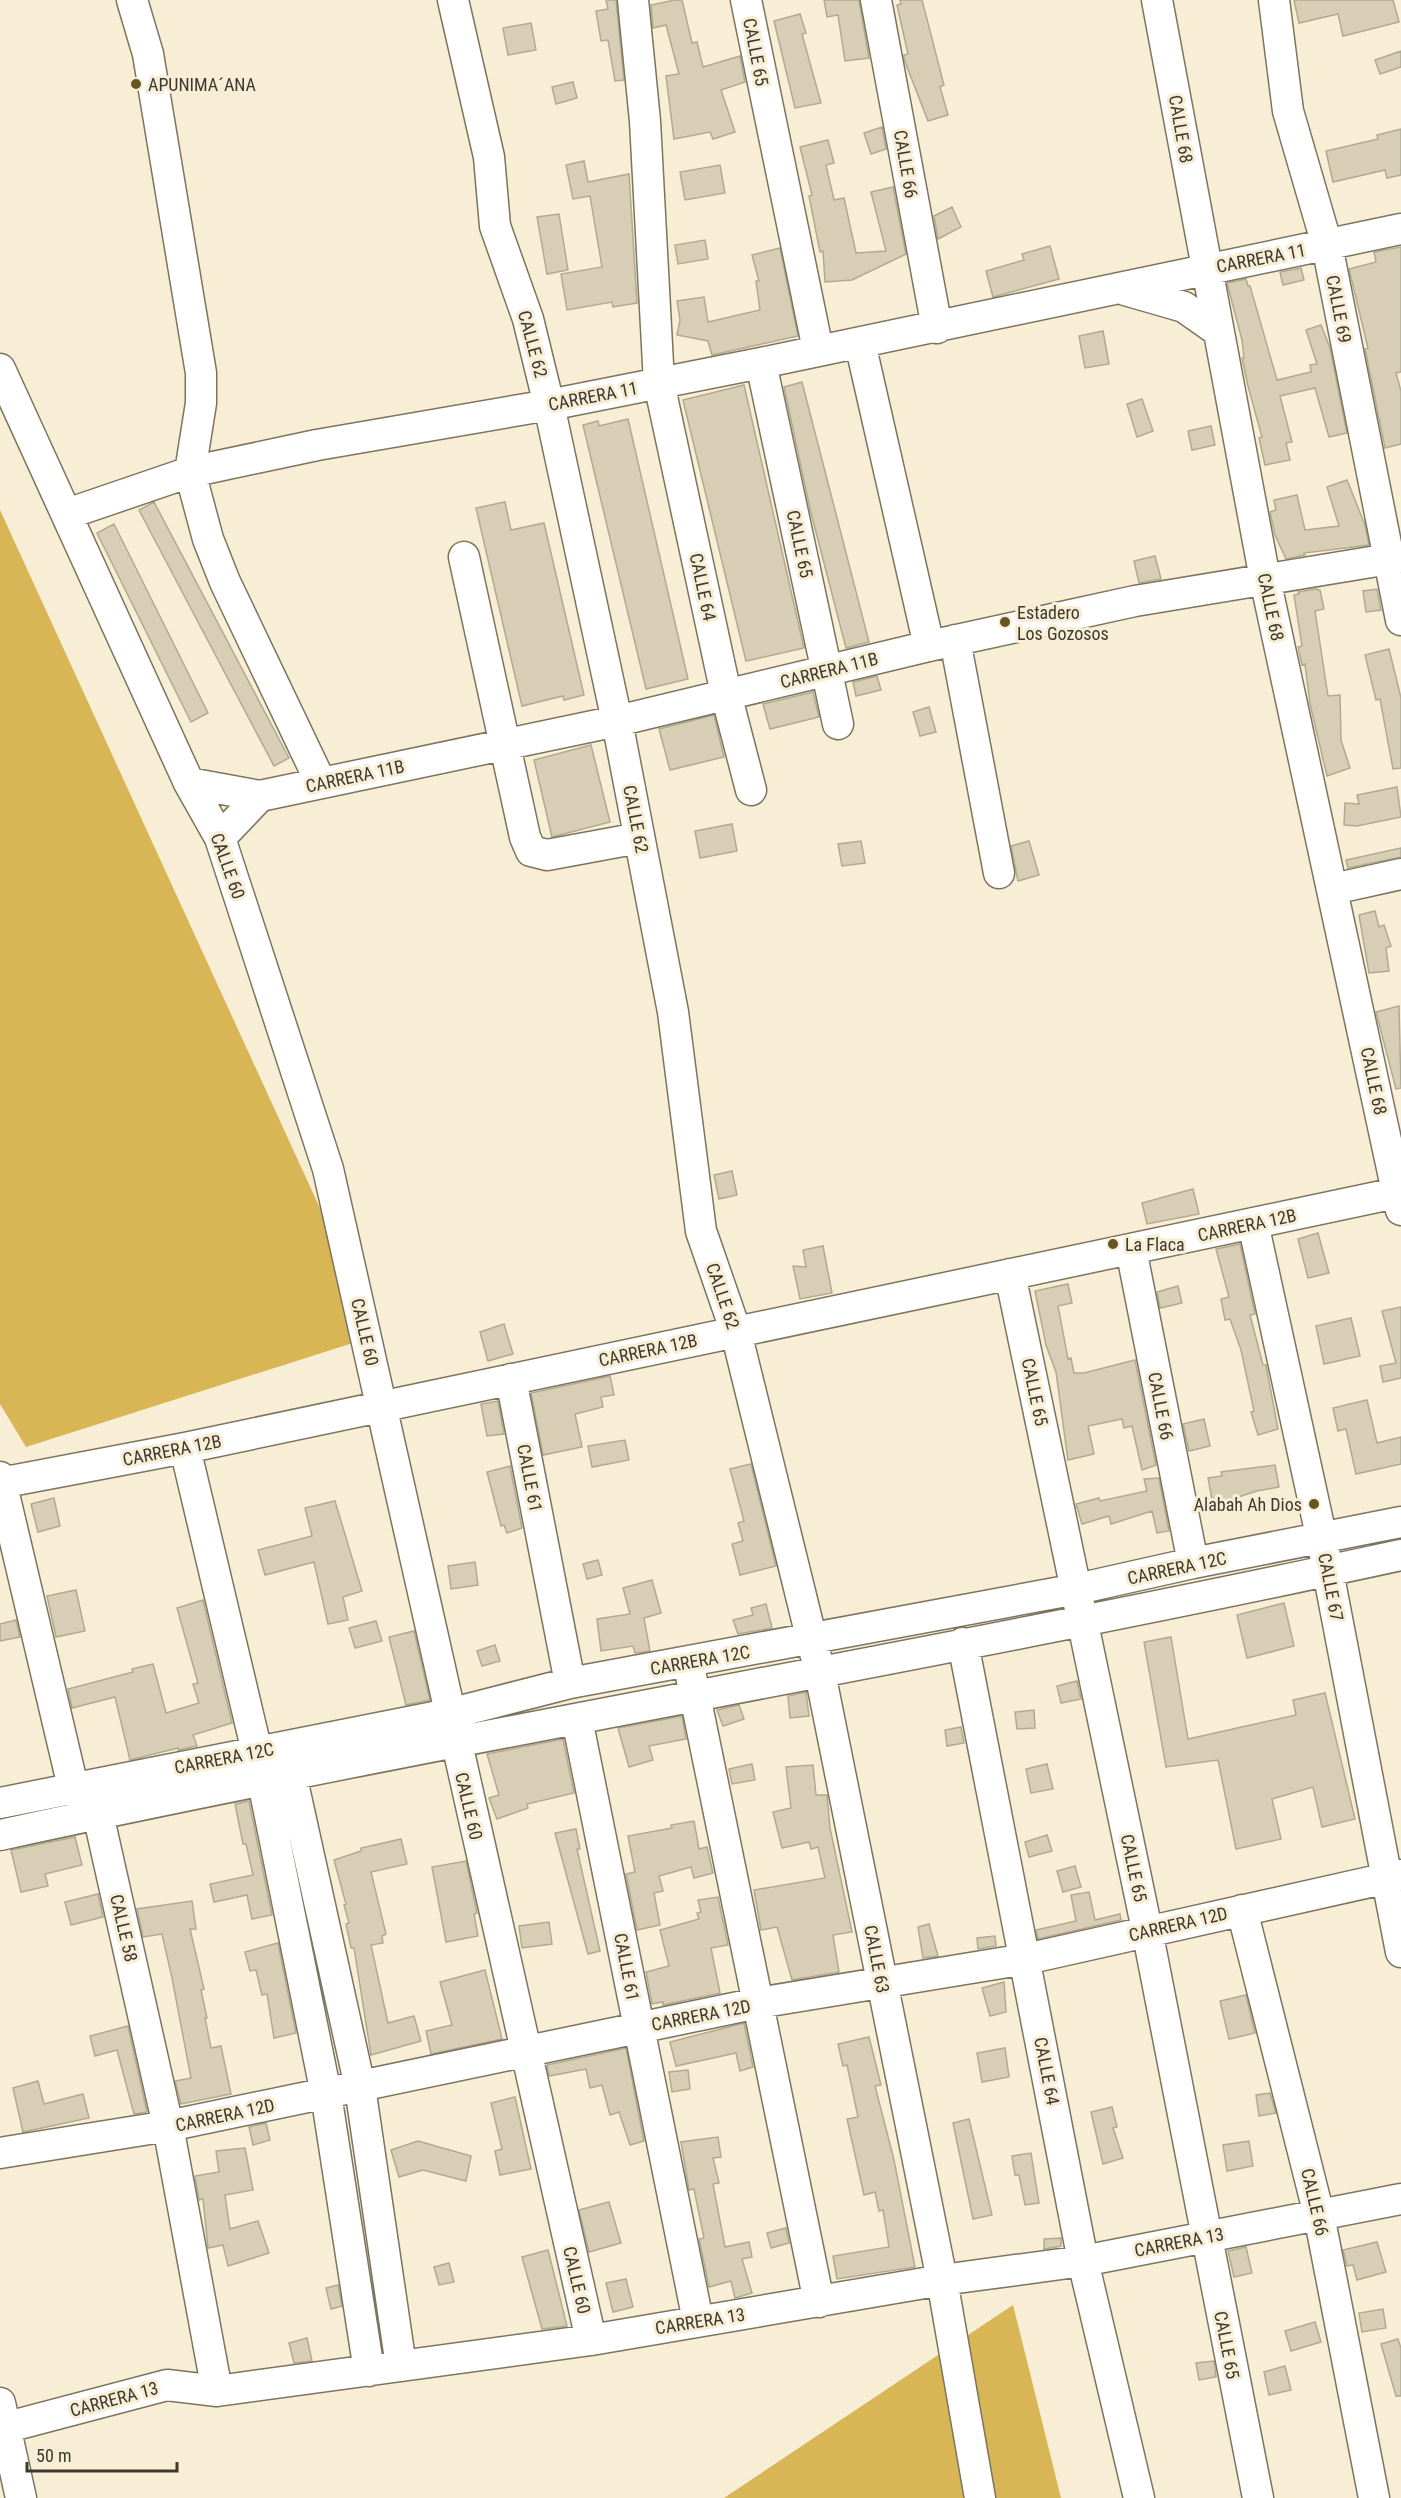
<svg xmlns="http://www.w3.org/2000/svg" width="1401" height="2498" viewBox="0 0 1401 2498" font-family="'Roboto Condensed',sans-serif">
  <style>
    .forest { fill: #d8b555 }
    .building { fill: #d7ceb5; stroke: #b2a991; stroke-width: 1.5 }
    .lines { fill: none; stroke-linecap: round; stroke-linejoin: round }
    .minor-casing { stroke: #7c745d; stroke-width: 33 }
    .minor { stroke: #fff; stroke-width: 30 }
    .poi-dot { fill: #665422; stroke: #f8eed5; stroke-width: 2 }
    .labels { text-anchor: middle; dominant-baseline: central; stroke-width: 6; stroke-linejoin: round; paint-order: stroke }
    .street-label { font-size: 18px; fill: #3d392f; stroke: #f8eed5 }
    .poi-label { font-size: 18px; fill: #3d392f; stroke: #f8eed5; text-anchor: start }
  </style>
  <rect width="100%" height="100%" fill="#f8eed5"/>
  <path class="forest" d="M0,510L378,1335L26,1447L0,1404Z
    M1013,2305L1061,2498H724Z"/>
  <path class="building" d="M606,0H616L624,80L615,81L608,40L601,41L596,11L608,9Z
    M675,0H682L692,43L697,42L703,67L740,56L745,82L721,90L735,132L713,139L710,132L674,139L666,76L679,74L666,25L653,28L651,5Z
    M824,0H859L869,58L845,61L838,15L827,17Z
    M900,0H922L944,85L940,87L948,115L928,121L904,59V55L908,54L897,5L901,4Z
    M1294,0H1393L1399,22L1343,36L1338,14L1299,23Z
    M800,14L806,33L802,34L821,103L795,108L774,21Z
    M531,23L536,50L508,55L503,28Z
    M1401,51V67L1380,74L1375,60Z
    M573,82L577,98L556,104L552,87Z
    M882,127L886,149L871,154L864,133Z
    M1401,129V175L1387,178L1385,170L1333,182L1326,151L1378,139L1377,135Z
    M828,140L834,163L826,165L834,200L844,198L856,253L886,251L871,192L893,187L906,254L852,280L825,282L823,251L820,252L809,196L812,195L800,147Z
    M584,161L588,182L629,174L637,303L613,307L612,302L567,310L561,274L602,267L590,196L573,199L566,165Z
    M720,165L725,193L685,200L680,172Z
    M952,207L961,227L938,239L934,216Z
    M559,214L568,270L547,274L537,217Z
    M705,240L708,259L678,264L675,245Z
    M1050,246L1059,279L993,297L986,271L1024,260L1022,254Z
    M1401,247V372L1396,373L1401,391V444L1385,448L1365,349L1368,348L1349,269L1376,262L1374,252Z
    M780,248L798,336L712,355L708,341L677,335L680,320L677,301L704,297L708,322L760,310L756,281H759L752,255Z
    M1301,268L1304,280L1283,285L1280,272Z
    M1246,279L1248,286H1250L1277,380L1311,372L1310,365L1317,364L1306,330L1321,325L1330,348L1347,433L1329,437L1315,388L1280,396L1292,442L1286,443L1290,460L1265,465L1259,438L1262,437L1248,386L1242,358H1244L1242,340L1227,283Z
    M1103,331L1109,364L1085,368L1079,336Z
    M802,382L869,642L846,648L810,509L784,387Z
    M744,385L804,648L746,661L683,400Z
    M1142,399L1153,431L1137,437L1127,404Z
    M628,419L688,679L646,689L583,425L598,421L599,426Z
    M1211,426L1215,445L1192,450L1188,431Z
    M1347,480L1365,525L1369,545L1304,553L1305,555L1286,559L1275,535L1270,512L1276,510L1274,500L1297,495L1305,530L1339,526L1327,487Z
    M154,502L289,758L274,766L139,510Z
    M505,502L511,530L544,523L584,695L564,700L563,696L522,706L476,508Z
    M114,524L208,713L191,722L97,533Z
    M1155,556L1161,579L1139,583L1134,561Z
    M1316,589L1320,590L1324,609L1315,611L1328,696L1340,695L1341,740L1350,768L1327,776L1310,704L1305,664L1302,665L1298,647L1302,646L1294,595L1299,594L1298,592Z
    M1377,589L1381,610L1366,612L1363,591Z
    M1389,649L1401,698V768L1393,769L1380,699L1376,700L1365,655Z
    M877,676L881,690L856,696L853,682Z
    M813,692L819,717L770,729L763,704Z
    M929,707L936,732L920,736L913,712Z
    M714,715L724,757L670,770L659,729Z
    M591,745L610,822L552,837L534,760Z
    M1397,787L1401,817L1357,826L1344,825L1345,803L1359,804L1357,795Z
    M732,824L737,851L700,858L695,831Z
    M861,841L865,863L842,866L838,844Z
    M1029,841L1039,875L1018,881L1011,846Z
    M1401,848V857L1348,868L1346,860Z
    M1375,911L1379,927L1384,925L1391,946L1386,948L1389,971L1369,973L1359,915Z
    M1399,1006L1401,1088L1396,1089L1376,1012Z
    M732,1171L737,1195L719,1199L714,1175Z
    M1193,1189L1199,1214L1147,1224L1142,1203Z
    M1318,1233L1329,1273L1308,1278L1298,1239Z
    M1240,1244L1255,1314L1250,1315L1263,1365H1266L1278,1429L1258,1435L1251,1412L1254,1411L1241,1350L1230,1319L1225,1320L1221,1299L1229,1297L1216,1249Z
    M823,1246L832,1293L800,1299L793,1266L806,1267L803,1250Z
    M1068,1284L1072,1303L1058,1306L1068,1359L1071,1358L1074,1373H1084L1135,1360L1156,1465L1142,1470L1132,1426L1124,1428L1122,1419L1088,1426L1094,1454L1068,1460L1056,1372L1046,1345L1035,1291Z
    M1178,1286L1182,1303L1160,1308L1157,1292Z
    M1401,1307V1378L1383,1382L1380,1366L1396,1363L1382,1311Z
    M1351,1318L1360,1356L1324,1364L1316,1326Z
    M504,1324L513,1354L488,1361L480,1332Z
    M610,1376L614,1395L601,1397L603,1407L575,1414L582,1447L543,1455L531,1393Z
    M1367,1400L1377,1443L1401,1437V1464L1356,1474L1346,1429L1338,1431L1333,1408Z
    M498,1401L504,1434L487,1436L481,1404Z
    M1204,1419L1210,1446L1189,1451L1183,1424Z
    M625,1440L629,1460L592,1467L588,1446Z
    M751,1464L776,1566L740,1575L732,1544L743,1541L738,1523L744,1521L730,1469Z
    M1275,1465L1279,1487L1257,1491L1213,1505L1208,1478L1222,1476L1221,1472Z
    M510,1466L522,1528L507,1533L504,1525L501,1526L487,1472Z
    M1159,1478L1169,1531L1157,1533L1152,1511L1111,1524L1109,1516L1082,1524L1076,1504L1099,1498L1100,1501L1147,1491L1144,1479Z
    M54,1498L60,1526L38,1532L31,1504Z
    M335,1501L362,1591L343,1597L348,1620L328,1624L314,1562L265,1575L258,1550L312,1536L305,1508Z
    M598,1560L602,1575L587,1579L583,1564Z
    M475,1562L478,1585L451,1589L448,1566Z
    M652,1580L661,1613L644,1618L650,1651L635,1653L633,1646L601,1651L597,1619L630,1614L623,1588Z
    M76,1590L85,1631L56,1637L47,1596Z
    M203,1600L232,1723L193,1735L197,1746L178,1750V1748L130,1760L115,1697L72,1708L68,1689L133,1672L132,1669L153,1664L166,1713L199,1703L193,1684L198,1683L177,1608Z
    M1284,1603L1294,1646L1247,1658L1237,1615Z
    M766,1604L772,1628L738,1634L733,1620L753,1615L751,1608Z
    M16,1620L20,1637L0,1641V1624Z
    M376,1621L382,1641L355,1648L349,1628Z
    M414,1631L430,1700L406,1705L389,1637Z
    M1171,1637L1188,1739L1296,1715L1293,1700L1325,1693L1355,1819L1322,1827L1313,1787L1272,1799L1281,1839L1236,1849L1218,1760L1166,1767L1144,1642Z
    M495,1645L500,1661L482,1666L477,1651Z
    M1077,1681L1081,1699L1061,1703L1057,1686Z
    M806,1692L809,1716L790,1718L788,1696Z
    M739,1705L744,1719L723,1726L717,1710Z
    M1034,1710L1035,1728L1017,1729L1015,1712Z
    M682,1716L686,1739L649,1746L653,1760L629,1767L618,1728Z
    M961,1727L964,1743L947,1746L945,1730Z
    M563,1739L574,1793L527,1804L528,1808L497,1819L489,1798L499,1795L487,1754Z
    M752,1764L755,1780L732,1784L729,1769Z
    M1047,1764L1053,1789L1031,1793L1026,1769Z
    M813,1765L816,1795H827L830,1828L852,1932L833,1935L839,1972L792,1980L777,1927L761,1930L754,1890L825,1878L818,1847L811,1849L809,1842L782,1848L773,1812L791,1808L786,1767Z
    M249,1801L272,1915L252,1919L247,1895L214,1902L210,1884L253,1875L246,1844H243L235,1804Z
    M694,1821L699,1849L707,1847L713,1873L694,1878L691,1867L659,1876L663,1891L654,1893L660,1925L637,1930L626,1874L635,1872L628,1836L672,1828L671,1825Z
    M576,1829L580,1849H577L600,1951L588,1954L555,1833Z
    M1047,1835L1052,1851L1029,1857L1025,1842Z
    M75,1837L82,1865L45,1874L48,1886L21,1892L11,1850Z
    M401,1839L407,1864L371,1872L386,1934L382,1936L383,1943L371,1945L388,2023L414,2016L421,2041L371,2055L354,1948H351L346,1924L349,1923L344,1905L346,1904L334,1860L361,1851V1848Z
    M466,1861L477,1913L474,1914L478,1936L446,1942L432,1867Z
    M1075,1866L1081,1887L1063,1892L1057,1871Z
    M1089,1892L1095,1920L1120,1914L1121,1920L1038,1939L1036,1930L1076,1921L1071,1895Z
    M98,1894L103,1917L71,1925L65,1902Z
    M718,1897L728,1945L711,1948L720,1993L663,2005V2002L652,2004L646,1972L669,1966L660,1930L699,1919L697,1913L701,1912L698,1900Z
    M192,1901L196,1929H190L204,1989L201,1990L207,2018H205L211,2048L221,2046L231,2094L181,2104L175,2081L191,2078L172,1978L162,1934L143,1937L137,1909Z
    M549,1922L552,1944L522,1948L519,1926Z
    M929,1924L938,1956L923,1958L918,1927Z
    M995,1936L996,1946L978,1949L977,1938Z
    M278,1943L296,2033L274,2038L267,1994L262,1995L256,1970L250,1971L245,1952Z
    M485,1970L502,2039L431,2054L426,2031L452,2025L440,1982Z
    M1004,1982L1006,2012L990,2016L982,1988Z
    M1246,1995L1255,2033L1229,2039L1220,2001Z
    M744,2023L753,2067L740,2071L736,2053L676,2066L670,2042Z
    M128,2026L147,2112L134,2114L117,2050L95,2056L90,2036Z
    M869,2037L881,2085L875,2086L894,2160L915,2267L837,2279L833,2256L889,2247L883,2210L879,2211L875,2192L864,2195L847,2119L858,2117L847,2065L843,2066L838,2044Z
    M626,2048L644,2141L630,2145L619,2112L610,2115L602,2085L590,2088L586,2069L549,2076L547,2065Z
    M1005,2048L1009,2077L982,2082L977,2053Z
    M688,2070L690,2089L672,2092L669,2072Z
    M38,2081L44,2104L83,2094L89,2118L23,2132L13,2088Z
    M1270,2093L1276,2113L1259,2116L1256,2095Z
    M515,2097L531,2169L500,2175L495,2151L502,2149L491,2103Z
    M1112,2107L1117,2127L1113,2128L1123,2158L1103,2164L1091,2112Z
    M969,2119L992,2215L973,2219L953,2123Z
    M266,2123L270,2140L253,2145L249,2127Z
    M718,2137L721,2157L713,2158L719,2183L713,2184L725,2247L749,2242L752,2257L742,2259L752,2293L735,2298L731,2281L709,2287L699,2239L704,2238L694,2189L689,2190L681,2142Z
    M418,2141L471,2156L466,2181L423,2170L399,2177L391,2150Z
    M1249,2141L1253,2166L1227,2171L1223,2145Z
    M245,2148L253,2190L225,2195L230,2229L258,2221L269,2253L228,2266L223,2245L208,2248L203,2199L199,2200L195,2176L219,2172L216,2151Z
    M1031,2153L1039,2203L1025,2205L1019,2175H1015L1012,2156Z
    M609,2202L621,2243L589,2252L579,2210Z
    M786,2228L789,2243L771,2248L767,2233Z
    M1061,2238V2246L1044,2249V2239Z
    M1377,2242L1386,2272L1357,2280L1353,2265L1347,2266L1343,2250Z
    M1246,2247L1252,2273L1234,2277L1228,2251Z
    M548,2250L567,2326L542,2329L522,2257Z
    M449,2263L454,2282L439,2285L434,2267Z
    M626,2279L633,2307L613,2312L606,2283Z
    M338,2285L342,2306L331,2309L326,2288Z
    M1383,2309L1386,2328L1362,2332L1359,2313Z
    M1315,2322L1321,2342L1291,2351L1285,2331Z
    M307,2338L312,2361L294,2363L289,2343Z
    M1398,2339L1401,2348V2396H1396L1381,2344Z
    M1214,2361L1216,2377L1199,2380L1196,2363Z
    M1285,2366L1291,2390L1269,2395L1264,2372Z"/>
  <g class="lines">
    <defs>
      <path id="minor" d="M132,0L148,54L201,373V403L190,472L208,539L225,582L321,783
        M453,0L489,157L495,226L528,319L549,405L617,721L673,1012L701,1231L736,1332L820,1673L942,2280L980,2498
        M633,0L645,121L659,383L726,694L751,790
        M746,0L818,350
        M876,0L937,328
        M1157,0L1265,579L1401,1210
        M1274,0L1288,111L1327,245L1401,620
        M1125,290L1184,307L1218,331
        M860,343L929,646
        M761,363L838,724
        M0,369L189,783L220,838L328,1169L591,2340
        M67,514L190,472L317,445L549,405L761,363L1401,229
        M464,557L525,837L531,851L547,855L639,838
        M955,640L999,873
        M189,783L260,796L617,721L929,646L1135,601L1401,557
        M220,838L260,796
        M1333,889L1401,874
        M1253,1223L1322,1540L1401,1952
        M1131,1249L1193,1563
        M1010,1274L1147,1930L1258,2498
        M511,1379L570,1683
        M185,1448L257,1752L326,2094L369,2371
        M0,1477L73,1787L98,1814L168,2126L217,2391
        M0,1483L185,1448L1401,1192
        M963,1643L1083,2261L1139,2498
        M691,1676L819,2302
        M577,1719L698,2321
        M287,1756L360,2087L401,2366
        M0,1803L449,1714L570,1683L1077,1589L1193,1563L1401,1522
        M0,1835C465,1734 936,1656 1401,1555
        M1242,1910L1319,2215L1374,2498
        M0,2153L168,2126L758,2003L1026,1959L1401,1875
        M0,2403L21,2498
        M0,2429L167,2385L217,2391L591,2340L942,2280L1083,2261L1401,2199"/>
    </defs>
    <use href="#minor" class="minor-casing"/>
    <use href="#minor" class="minor"/>
  </g>
  <g class="poi-dot">
    <circle cx="136" cy="84" r="6"/>
    <circle cx="1005" cy="622" r="6"/>
    <circle cx="1113" cy="1244" r="6"/>
    <circle cx="1314" cy="1504" r="6"/>
  </g>
  <g class="labels">
    <g class="street-label">
      <text transform="translate(756 52) rotate(79)">CALLE 65</text>
      <text transform="translate(1181 129) rotate(80)">CALLE 68</text>
      <text transform="translate(906 164) rotate(80)">CALLE 66</text>
      <text transform="translate(1261 258) rotate(-11)">CARRERA 11</text>
      <text transform="translate(1339 309) rotate(79)">CALLE 69</text>
      <text transform="translate(533 344) rotate(75)">CALLE 62</text>
      <text transform="translate(593 396) rotate(-11)">CARRERA 11</text>
      <text transform="translate(800 544) rotate(78)">CALLE 65</text>
      <text transform="translate(703 587) rotate(78)">CALLE 64</text>
      <text transform="translate(1271 607) rotate(78)">CALLE 68</text>
      <text transform="translate(829 670) rotate(-14)">CARRERA 11B</text>
      <text transform="translate(355 776) rotate(-12)">CARRERA 11B</text>
      <text transform="translate(636 819) rotate(79)">CALLE 62</text>
      <text transform="translate(228 866) rotate(70)">CALLE 60</text>
      <text transform="translate(1374 1081) rotate(78)">CALLE 68</text>
      <text transform="translate(1247 1225) rotate(-12)">CARRERA 12B</text>
      <text transform="translate(723 1296) rotate(71)">CALLE 62</text>
      <text transform="translate(365 1332) rotate(77)">CALLE 60</text>
      <text transform="translate(648 1350) rotate(-12)">CARRERA 12B</text>
      <text transform="translate(1035 1392) rotate(78)">CALLE 65</text>
      <text transform="translate(1161 1406) rotate(79)">CALLE 66</text>
      <text transform="translate(172 1450) rotate(-11)">CARRERA 12B</text>
      <text transform="translate(530 1478) rotate(79)">CALLE 61</text>
      <text transform="translate(1177 1568) rotate(-12)">CARRERA 12C</text>
      <text transform="translate(1331 1587) rotate(79)">CALLE 67</text>
      <text transform="translate(700 1660) rotate(-10)">CARRERA 12C</text>
      <text transform="translate(224 1758) rotate(-11)">CARRERA 12C</text>
      <text transform="translate(469 1806) rotate(77)">CALLE 60</text>
      <text transform="translate(1134 1868) rotate(78)">CALLE 65</text>
      <text transform="translate(1178 1924) rotate(-13)">CARRERA 12D</text>
      <text transform="translate(124 1928) rotate(77)">CALLE 58</text>
      <text transform="translate(877 1959) rotate(79)">CALLE 63</text>
      <text transform="translate(627 1967) rotate(79)">CALLE 61</text>
      <text transform="translate(701 2015) rotate(-11)">CARRERA 12D</text>
      <text transform="translate(1047 2071) rotate(79)">CALLE 64</text>
      <text transform="translate(225 2115) rotate(-12)">CARRERA 12D</text>
      <text transform="translate(1315 2202) rotate(77)">CALLE 66</text>
      <text transform="translate(1179 2242) rotate(-11)">CARRERA 13</text>
      <text transform="translate(577 2280) rotate(77)">CALLE 60</text>
      <text transform="translate(700 2321) rotate(-9)">CARRERA 13</text>
      <text transform="translate(1227 2345) rotate(79)">CALLE 65</text>
      <text transform="translate(114 2399) rotate(-15)">CARRERA 13</text>
    </g>
    <g class="poi-label">
      <text x="148" y="84">APUNIMA´ANA</text>
      <text x="1017" y="612">Estadero<tspan x="1017" dy="21">Los Gozosos</tspan></text>
      <text x="1125" y="1244">La Flaca</text>
      <text x="1302" y="1504" text-anchor="end">Alabah Ah Dios</text>
    </g>
  </g>
  <path d="M27 2462v9h150v-9" fill="none" stroke="#3d392f" stroke-width="3"/>
  <text x="36" y="2462" font-size="18" fill="#3d392f" stroke="#f8eed5" stroke-width="4.5" paint-order="stroke">50 m</text>
</svg>
